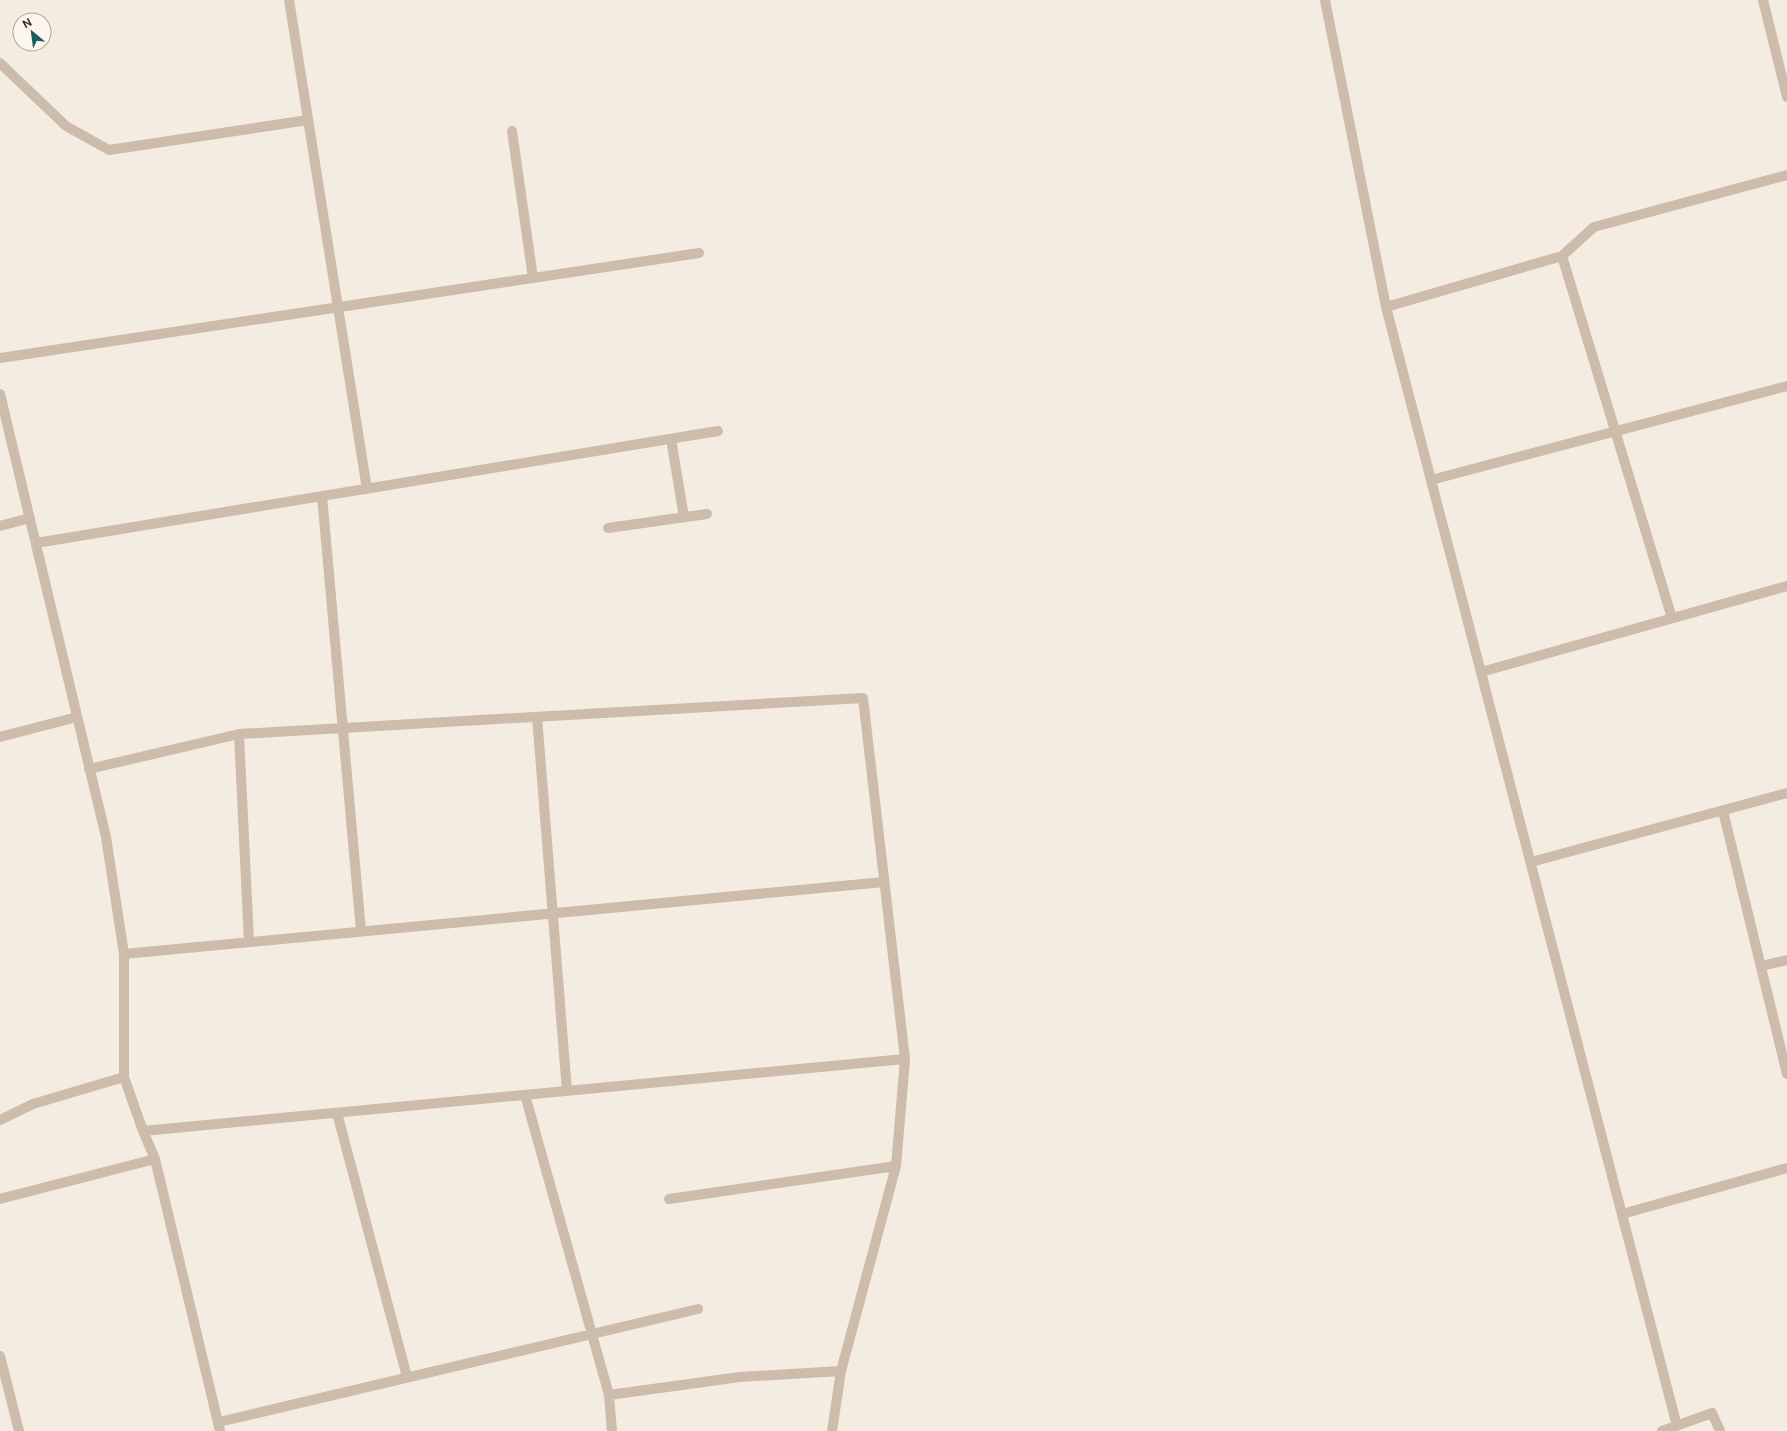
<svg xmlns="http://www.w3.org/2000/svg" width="1787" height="1431" viewBox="0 0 1787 1431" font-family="'Public Sans',sans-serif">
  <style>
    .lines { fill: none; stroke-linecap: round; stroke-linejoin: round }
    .minor { stroke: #cdbbac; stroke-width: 10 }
  </style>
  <rect width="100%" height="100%" fill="#f4ebe1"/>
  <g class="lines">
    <path class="minor" d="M289,0L367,489
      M1325,0L1386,307L1677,1426
      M1763,0L1787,97
      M0,63L66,126L109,150L308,120
      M512,131L533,278
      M1562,256L1672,618
      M1386,307L1562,256L1594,227L1787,175
      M0,358L699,253
      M0,394L106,837L124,954V1077L143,1131L155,1159L220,1431
      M671,439L684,517
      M1431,480L1787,386
      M322,496L361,931
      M0,526L30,518
      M608,528L707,514
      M36,543L718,431
      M1481,672L1787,586
      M537,717L567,1091
      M239,734L249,942
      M0,737L77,717
      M89,769L239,734L863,698L905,1059L896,1166L841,1371L832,1431
      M1723,811L1787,1074
      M1531,862L1787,793
      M124,954L884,882
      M1761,966L1787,960
      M525,1095L609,1395L612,1431
      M337,1113L407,1377
      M0,1120L33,1104L124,1077
      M143,1131L905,1059
      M0,1199L155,1159
      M669,1199L896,1166
      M1622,1214L1787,1168
      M0,1356L19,1431
      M609,1395L740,1377L841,1371
      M219,1422L698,1309
      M1662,1431L1712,1413L1720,1431"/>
  </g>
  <g transform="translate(32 32) rotate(331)"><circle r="19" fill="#fbf5ee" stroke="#aea6a0"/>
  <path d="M0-3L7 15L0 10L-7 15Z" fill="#1f5a5e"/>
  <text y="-6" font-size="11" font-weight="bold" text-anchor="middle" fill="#3b302b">N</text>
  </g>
</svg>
